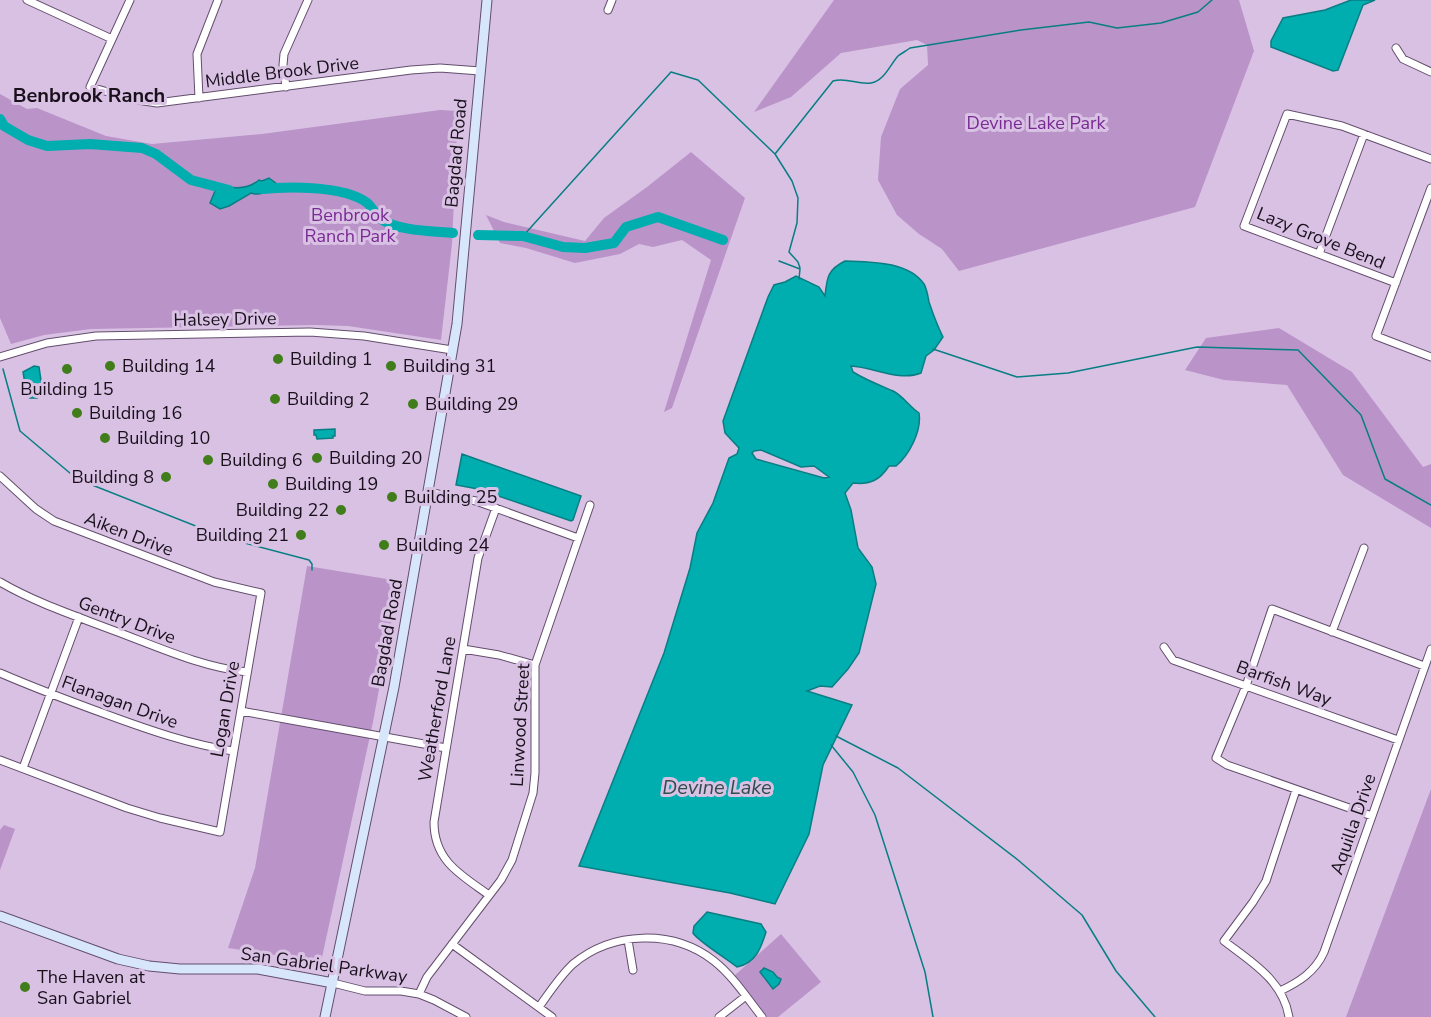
<svg xmlns="http://www.w3.org/2000/svg" width="1431" height="1017" viewBox="0 0 1431 1017" font-family="'Nunito Sans',sans-serif">
  <style>
    .green { fill: #ba93c9 }
    .water { fill: #00adaf; stroke: #087e83; stroke-width: 1.5; fill-rule: evenodd }
    .lines { fill: none; stroke-linecap: round; stroke-linejoin: round }
    .stream { stroke: #087e83; stroke-width: 1.5 }
    .river { stroke: #00adaf; stroke-width: 10 }
    .street-casing { stroke: #634e6c; stroke-width: 9 }
    .secondary-casing { stroke: #634e6c; stroke-width: 11 }
    .street { stroke: #fff; stroke-width: 7 }
    .secondary { stroke: #d7e6fa; stroke-width: 9 }
    .poi-dot { fill: #417e1b; stroke: #d9c1e4; stroke-width: 2 }
    .labels { text-anchor: middle; dominant-baseline: central; stroke-width: 6; stroke-linejoin: round; paint-order: stroke }
    .street-label { font-size: 18px; fill: #19101c; stroke: #d9c1e4 }
    .park-label { font-size: 18px; fill: #792994; stroke: #d9c1e4 }
    .poi-label { font-size: 18px; fill: #19101c; stroke: #d9c1e4; text-anchor: start }
    .neighbourhood-label { font-size: 20px; font-weight: bold; fill: #19101c; stroke: #d9c1e4 }
    .water-label { font-size: 20px; font-style: italic; fill: #304d4d; stroke: #d9c1e4 }
  </style>
  <rect width="100%" height="100%" fill="#d9c1e4"/>
  <path class="green" d="M834,0H1239L1254,51L1195,207L959,271L942,249L919,234L897,215L878,180L881,137L900,89L928,65L927,45L917,40L841,53L791,97L754,112Z
    M0,94L27,109L37,108L106,136L152,144L262,134L440,110L458,111L452,244L441,340L348,326L315,325L91,329L44,335L11,344L0,318Z
    M691,152L745,198L672,408L664,412L711,260L682,240L653,247L639,244L620,254L575,263L526,248L500,243L486,215L504,222L585,241L604,218L647,187Z
    M1279,328L1352,372L1423,467L1431,464V528L1343,475L1287,385L1224,380L1185,370L1206,338Z
    M307,566L399,581L373,722L321,962L228,948L255,868Z
    M1431,789V1017H1346Z
    M4,825L15,829L0,870V830Z
    M781,934L821,982L778,1017H767L734,976Z"/>
  <path class="water" d="M1351,0H1375L1363,5L1338,70L1333,71L1271,47V41L1283,18L1325,10Z
    M269,178L277,184L276,188C269,192 258,196 251,193L229,206L220,209L210,203L218,184C232,189 247,190 259,180L262,181Z
    M845,261C870,262 908,261 924,284C927,289 928,297 929,302C933,314 937,325 943,337L934,350L926,356L921,373C899,382 873,367 851,366L853,372C866,380 879,385 893,391C903,396 910,407 919,413C922,431 909,455 896,466H889C880,480 870,485 853,483L845,493L851,510L858,548L872,567L876,584L859,653L848,669L832,687L820,686L807,691L852,705L823,765L809,834L775,904L730,893L579,866L664,653L690,568L697,533L713,503L729,458L737,454L739,448L725,433L723,421L768,297L774,285L785,282L796,276L819,287L825,296C827,278 827,270 845,261ZM761,450L801,467L814,466L829,477L824,478L756,459L752,453L754,451Z
    M34,366L39,367L43,394L37,398H30L27,396L23,372Z
    M335,429V436H333V438L317,439L316,435H314V430Z
    M462,454L581,496L573,520L571,521L478,489L456,485Z
    M707,912L761,924L766,932C761,948 756,963 737,967C726,958 699,942 693,933L694,926Z
    M764,968L773,972L777,977L781,979L779,984L773,989L760,972Z"/>
  <g class="lines">
    <path class="stream" d="M775,154L833,81C847,77 857,85 871,83C884,81 890,65 898,56C902,53 906,51 910,48L1021,30L1089,22L1117,28L1161,23L1198,12L1212,0
      M523,236L671,72L698,80L775,154L792,181L798,198L797,223L789,252L798,262L800,268
      M779,261L800,269L799,279
      M933,349L1017,377L1068,373L1197,347L1298,350L1361,415L1385,479L1431,505
      M3,369L20,431L77,479L226,538L309,560L312,564V570
      M836,736L898,768L1018,860L1082,915L1116,971L1155,1017
      M831,745L853,772L875,815L925,972L933,1017"/>
    <path class="river" d="M0,119L4,126L28,140L47,146L90,144L142,148L156,154L191,180L229,190
      M262,189C289,186 343,186 366,202C372,206 375,215 381,219C397,231 433,231 453,233
      M478,235L523,236L563,247L585,248L614,243L626,227L658,217L723,240"/>
    <defs>
      <path id="street" d="M27,0L112,39
        M130,0L90,87L137,100L157,103L411,70L440,68L480,71
        M608,10L612,0
        M1396,48L1403,59L1431,72
        M286,87L283,65L284,54L308,0
        M199,98L197,54L218,0
        M1431,188L1376,336L1431,357
        M1319,254L1364,134
        M1396,283L1244,226L1287,114L1342,126L1431,159
        M0,357L47,343L96,336L310,332L364,336L452,350
        M0,476L36,509L54,521L214,582L261,593L220,832L160,818L127,808L0,760
        M427,492L476,501L578,538
        M0,582C36,603 76,616 115,631C158,647 201,667 247,672
        M1332,632L1364,548
        M1164,647L1173,660L1398,740
        M463,649L499,655L535,665
        M0,673C35,688 72,702 108,715C149,730 189,744 233,751
        M241,711L446,748
        M23,768L79,617
        M1372,816L1227,765L1216,758L1246,686L1272,609L1424,666
        M489,895C461,875 434,861 434,822L478,558L496,508
        M628,940L633,970
        M452,944L552,1017
        M333,983L365,991H401L419,994L434,1000L466,1017
        M1280,991C1299,982 1315,972 1324,952L1431,649
        M419,994L427,977L501,880L512,860L533,793L535,773V665L590,505
        M539,1007C549,993 560,976 573,964C613,931 673,929 714,961C733,976 747,998 762,1017
        M719,1017L746,996
        M1289,1017C1283,980 1250,961 1224,941L1253,902L1266,881L1296,790"/>
      <path id="secondary" d="M0,916L118,959L149,966L180,969H258L333,983
        M325,1017L394,687L457,324L487,0"/>
    </defs>
    <use href="#street" class="street-casing"/>
    <use href="#secondary" class="secondary-casing"/>
    <use href="#street" class="street"/>
    <use href="#secondary" class="secondary"/>
  </g>
  <g class="poi-dot">
    <circle cx="278" cy="359" r="6"/>
    <circle cx="110" cy="366" r="6"/>
    <circle cx="391" cy="366" r="6"/>
    <circle cx="67" cy="369" r="6"/>
    <circle cx="275" cy="399" r="6"/>
    <circle cx="413" cy="404" r="6"/>
    <circle cx="77" cy="413" r="6"/>
    <circle cx="105" cy="438" r="6"/>
    <circle cx="317" cy="458" r="6"/>
    <circle cx="208" cy="460" r="6"/>
    <circle cx="166" cy="477" r="6"/>
    <circle cx="273" cy="484" r="6"/>
    <circle cx="392" cy="497" r="6"/>
    <circle cx="341" cy="510" r="6"/>
    <circle cx="301" cy="535" r="6"/>
    <circle cx="384" cy="545" r="6"/>
    <circle cx="25" cy="987" r="6"/>
  </g>
  <g class="labels">
    <g class="street-label">
      <text transform="translate(282 72) rotate(-7)">Middle Brook Drive</text>
      <text transform="translate(456 153) rotate(-85)">Bagdad Road</text>
      <text transform="translate(1321 238) rotate(22)">Lazy Grove Bend</text>
      <text transform="translate(225 319) rotate(-1)">Halsey Drive</text>
      <text transform="translate(129 534) rotate(21)">Aiken Drive</text>
      <text transform="translate(127 620) rotate(21)">Gentry Drive</text>
      <text transform="translate(387 633) rotate(-80)">Bagdad Road</text>
      <text transform="translate(1284 683) rotate(20)">Barfish Way</text>
      <text transform="translate(120 702) rotate(20)">Flanagan Drive</text>
      <text transform="translate(225 709) rotate(-80)">Logan Drive</text>
      <text transform="translate(437 709) rotate(-80)">Weatherford Lane</text>
      <text transform="translate(520 725) rotate(-87)">Linwood Street</text>
      <text transform="translate(1353 824) rotate(-71)">Aquilla Drive</text>
      <text transform="translate(324 965) rotate(8)">San Gabriel Parkway</text>
    </g>
    <g class="park-label">
      <text x="1036" y="123">Devine Lake Park</text>
      <text x="350" y="215">Benbrook<tspan x="350" dy="21">Ranch Park</tspan></text>
    </g>
    <g class="poi-label">
      <text x="290" y="359">Building 1</text>
      <text x="122" y="366">Building 14</text>
      <text x="403" y="366">Building 31</text>
      <text x="67" y="389" text-anchor="middle">Building 15</text>
      <text x="287" y="399">Building 2</text>
      <text x="425" y="404">Building 29</text>
      <text x="89" y="413">Building 16</text>
      <text x="117" y="438">Building 10</text>
      <text x="329" y="458">Building 20</text>
      <text x="220" y="460">Building 6</text>
      <text x="154" y="477" text-anchor="end">Building 8</text>
      <text x="285" y="484">Building 19</text>
      <text x="404" y="497">Building 25</text>
      <text x="329" y="510" text-anchor="end">Building 22</text>
      <text x="289" y="535" text-anchor="end">Building 21</text>
      <text x="396" y="545">Building 24</text>
      <text x="37" y="977">The Haven at<tspan x="37" dy="21">San Gabriel</tspan></text>
    </g>
    <g class="neighbourhood-label">
      <text x="89" y="95">Benbrook Ranch</text>
    </g>
    <g class="water-label">
      <text x="717" y="787">Devine Lake</text>
    </g>
  </g>
</svg>
